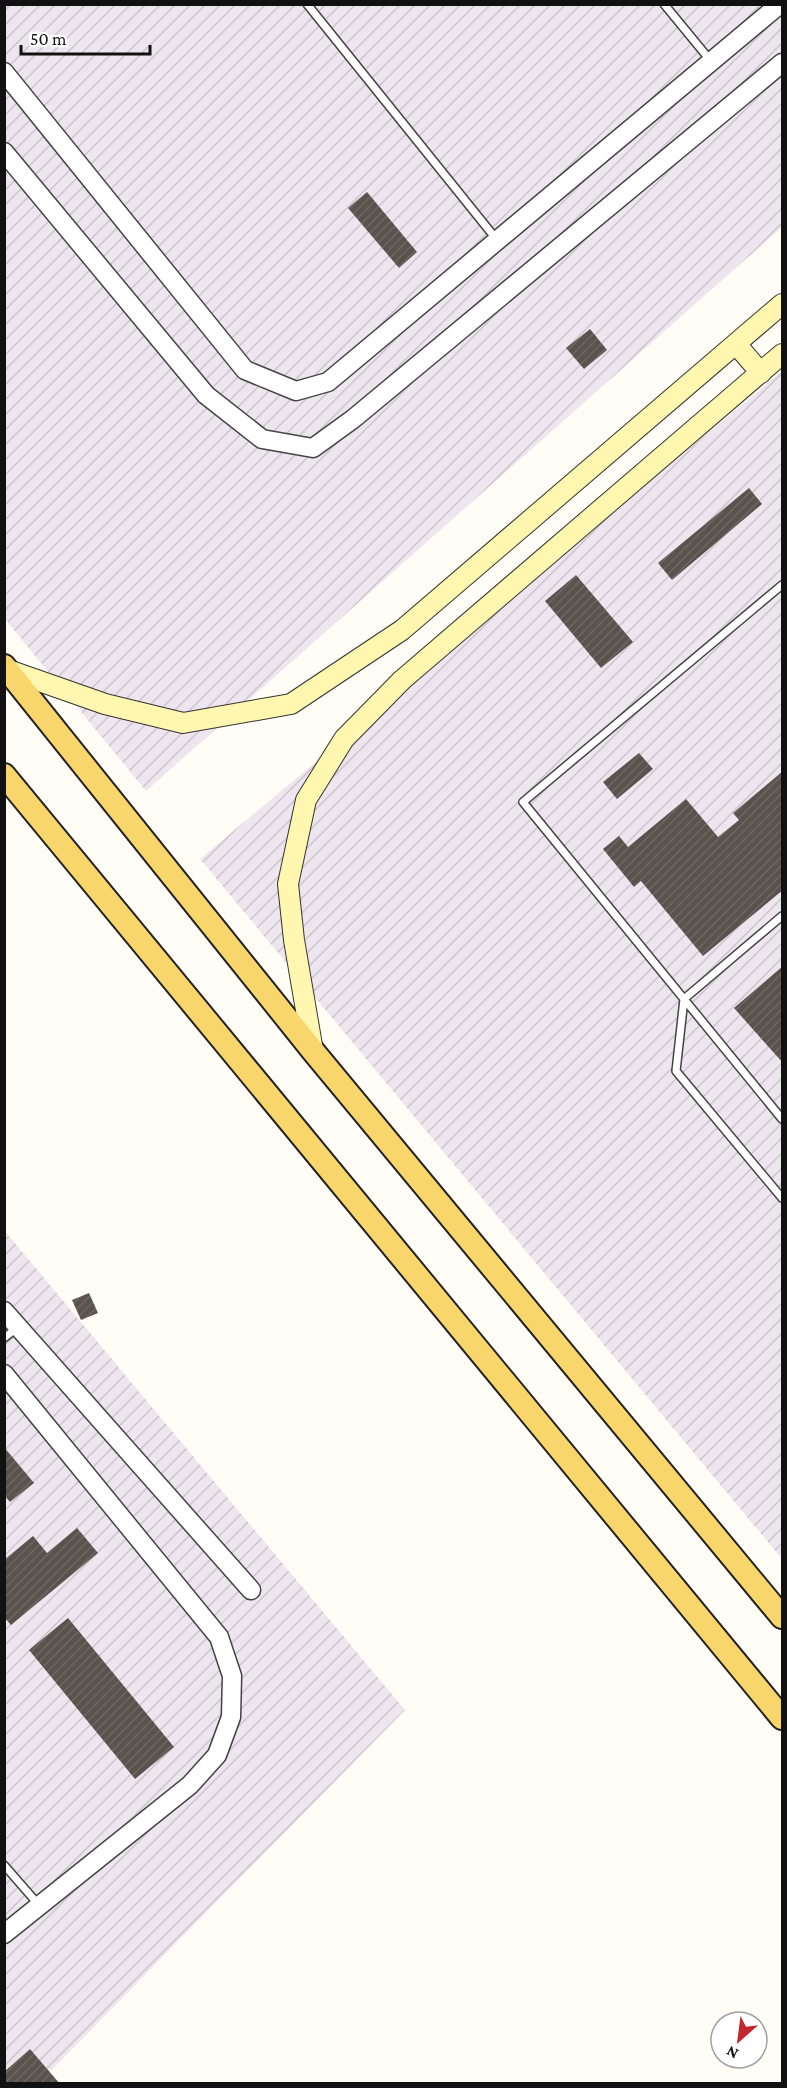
<svg xmlns="http://www.w3.org/2000/svg" width="787" height="2088" viewBox="0 0 787 2088" font-family="'Crimson Pro',serif">
  <style>
    .industrial { fill: url(#industrial-furrows) }
    .building { fill: url(#building-hatch) }
    .lines { fill: none; stroke-linecap: round; stroke-linejoin: round }
    .service-casing { stroke: #444; stroke-width: 10 }
    .tertiary-casing { stroke: #444; stroke-width: 21 }
    .secondary-casing { stroke: #333; stroke-width: 22 }
    .primary-casing { stroke: #222; stroke-width: 26 }
    .service { stroke: #fff; stroke-width: 7 }
    .tertiary { stroke: #fff; stroke-width: 18 }
    .secondary { stroke: #fff6b0; stroke-width: 20 }
    .primary { stroke: #f9d66b; stroke-width: 22 }
  </style>
  <defs>
    <pattern id="industrial-furrows" width="10" height="10" patternUnits="userSpaceOnUse" patternTransform="scale(1.5)"><rect width="10" height="10" fill="#eee6ef"/><path d="M-1 1l2-2M0 10L10 0M9 11l2-2" fill="none" stroke="#cbc4cc"/></pattern>
    <pattern id="building-hatch" width="6" height="6" patternUnits="userSpaceOnUse" patternTransform="scale(1.5)"><rect width="6" height="6" fill="#5a524d"/><path d="M-1 1l2-2M0 6l6-6M5 7l2-2" fill="none" stroke="#6d6662"/></pattern>
  </defs>
  <rect width="100%" height="100%" fill="#fffdf5"/>
  <path class="industrial" d="M4,5H782V227L146,791L5,619Z
    M782,371V1559L200,859Z
    M4,1230L405,1710L38,2084L4,2083Z"/>
  <path class="building" d="M367,192L417,252L399,268L348,208Z
    M590,329L607,350L584,369L566,348Z
    M749,488L762,504L672,580L658,563Z
    M576,575L633,642L601,668L545,601Z
    M639,753L653,769L617,799L603,782Z
    M783,771V890L703,956L641,881L634,887L603,849L619,836L628,847L686,799L718,837L739,820L733,813Z
    M783,966V1063L734,1008Z
    M89,1293L98,1313L81,1320L72,1300Z
    M4,1447L34,1483L10,1502L4,1495Z
    M77,1528L98,1553L11,1625L4,1617V1560L33,1536L47,1553Z
    M68,1618L174,1747L135,1779L29,1650Z
    M30,2049L60,2084H4V2072Z"/>
  <g class="lines">
    <defs>
      <path id="service" d="M307,4L497,240
        M664,4L710,60
        M782,585L523,802L782,1119
        M782,916L684,999L676,1071L782,1198
        M4,1338L18,1327
        M4,1865L38,1904"/>
      <path id="tertiary" d="M4,72L245,370L296,391L328,382L780,4
        M4,152L206,395L262,439L313,448L353,419L782,63
        M4,1311L251,1590
        M4,1374L219,1637L232,1676L231,1717L217,1755L190,1785L4,1934"/>
      <path id="secondary" d="M736,344L761,373
        M8,670L105,704L183,723L291,704L402,630L782,304
        M313,1051L294,940L288,884L306,800L344,739L402,680L782,354"/>
      <path id="primary" d="M4,666L313,1051L782,1617
        M4,775L782,1718"/>
    </defs>
    <use href="#service" class="service-casing"/>
    <use href="#tertiary" class="tertiary-casing"/>
    <use href="#secondary" class="secondary-casing"/>
    <use href="#primary" class="primary-casing"/>
    <use href="#service" class="service"/>
    <use href="#tertiary" class="tertiary"/>
    <use href="#secondary" class="secondary"/>
    <use href="#primary" class="primary"/>
  </g>
  <rect width="787" height="2088" fill="none" stroke="#111111" stroke-width="12"/>
  <g transform="translate(739 2040) rotate(208)"><circle r="28" fill="#ffffff" stroke="#a0a0a0" stroke-width="1.5"/>
  <path d="M0-4.5L10 22L0 15L-10 22Z" fill="#c4262e"/>
  <text y="-9" font-size="16" font-weight="bold" text-anchor="middle" fill="#111111">N</text>
  </g>
  <path d="M21 45v9h129v-9" fill="none" stroke="#111111" stroke-width="3"/>
  <text x="30" y="45" font-size="18" fill="#111111" stroke="#ffffff" stroke-width="4.5" paint-order="stroke">50 m</text>
</svg>
